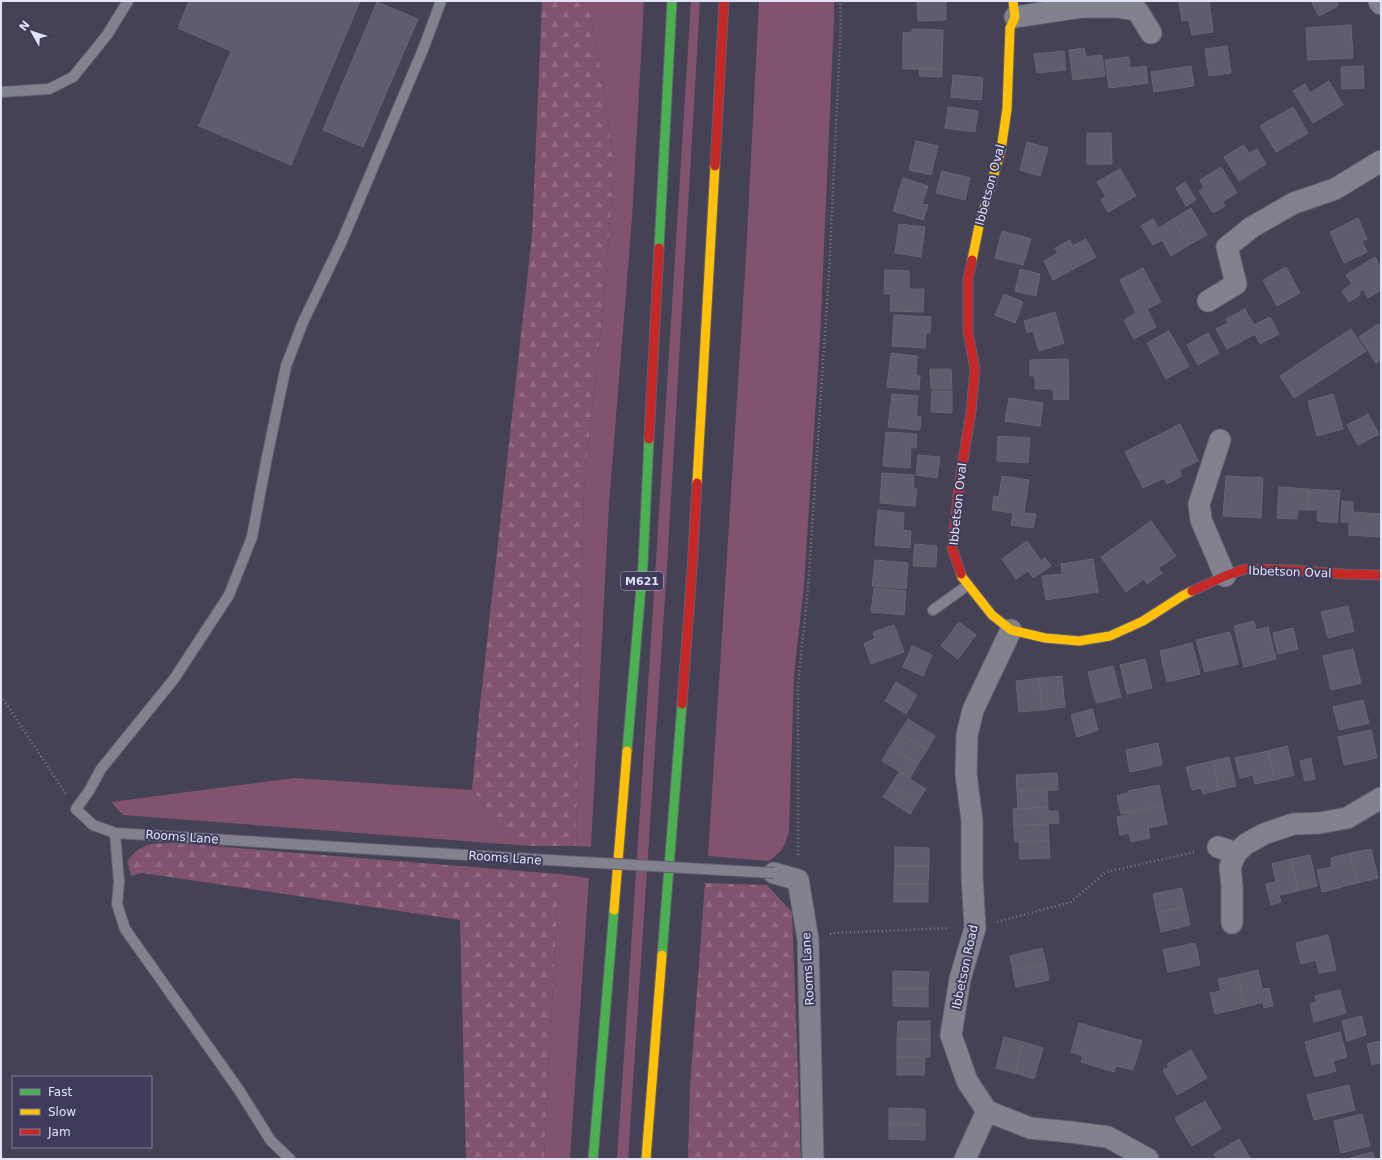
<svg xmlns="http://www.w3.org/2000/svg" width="1382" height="1160" viewBox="0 0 1382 1160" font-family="'DejaVu Sans',sans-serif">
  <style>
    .grass { fill: #81536f }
    .forest { fill: url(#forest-firs) }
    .building { fill: #605b6d; stroke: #686573 }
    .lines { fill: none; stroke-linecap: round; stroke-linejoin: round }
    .lane-casing { stroke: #605f6f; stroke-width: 12 }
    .street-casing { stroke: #605f6f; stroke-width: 23 }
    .fast-casing { stroke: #605f6f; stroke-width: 11 }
    .slow-casing { stroke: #605f6f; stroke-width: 11 }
    .jam-casing { stroke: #605f6f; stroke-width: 11 }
    .path { stroke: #7e7d8a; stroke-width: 2.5; stroke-dasharray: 1 3; stroke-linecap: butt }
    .lane { stroke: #82828f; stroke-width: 10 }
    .street { stroke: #82828f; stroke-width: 21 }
    .fast { stroke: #4caf50; stroke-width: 9 }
    .slow { stroke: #ffc107; stroke-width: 9 }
    .jam { stroke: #c62828; stroke-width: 9 }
    .lane-bridge-casing { stroke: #605f6f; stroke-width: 12; stroke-linecap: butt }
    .lane-bridge { stroke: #82828f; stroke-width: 10 }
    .labels { text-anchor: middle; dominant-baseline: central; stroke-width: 4; stroke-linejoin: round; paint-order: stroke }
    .shield { fill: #3e3b5b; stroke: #b2b1c8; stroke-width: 1 }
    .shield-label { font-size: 11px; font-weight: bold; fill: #e3e3f7 }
    .street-label { font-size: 12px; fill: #e3e3f7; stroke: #3e3b5b }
  </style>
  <defs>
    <pattern id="forest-firs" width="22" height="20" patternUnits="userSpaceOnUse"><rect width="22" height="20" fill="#81536f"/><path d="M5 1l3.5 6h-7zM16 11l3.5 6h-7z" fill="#936c84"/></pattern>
  </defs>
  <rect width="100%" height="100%" fill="#444254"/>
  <path class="grass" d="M588,1H644L632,218L609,504L591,847L576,846L584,487L605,288L614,168L605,95Z
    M691,1H700L667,567L628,1159H617C643,773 667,387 691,1Z
    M759,1H834V19L820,338L804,584L794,675L789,831C785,846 782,852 769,861L708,856L746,256Z
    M295,778L472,790L505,833L531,846L123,815L111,802Z
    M559,874L589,878L570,1159H544Z"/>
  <path class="forest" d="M542,1H588L605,95L614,168L605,288L584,487L576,846H531L505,833L472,790L479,714L532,235Z
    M174,843L559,874L544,1159H466L460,920L142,873L131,876L127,861C144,841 150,844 174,843Z
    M705,883L767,885L792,912L801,1159H688L690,1087Z"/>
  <path class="building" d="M189,1H360L291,165L199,126L231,51L178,28Z
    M917,1H946V20L918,21Z
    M1179,1H1209L1213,32L1192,35L1189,20L1182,21Z
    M1311,1H1336L1338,6L1319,16Z
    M377,2L418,19L363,147L323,130Z
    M1351,25L1353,58L1308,60L1306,28Z
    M912,29L943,30L942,69H903V33L912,32Z
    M1227,46L1231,73L1209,76L1205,49Z
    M1084,48L1086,57L1102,55L1105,76L1073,80L1069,50Z
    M1064,51L1066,70L1037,73L1034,54Z
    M1129,57L1130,68L1146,66L1148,83L1109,88L1105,60Z
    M1191,66L1194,86L1154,92L1151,72Z
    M1363,66L1364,88L1342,89L1341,67Z
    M920,69H942V77L919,76Z
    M953,75L983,78L981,100L951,97Z
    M1329,81L1343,105L1313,123L1293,91L1305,84L1310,93Z
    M948,107L978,111L975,132L945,128Z
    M1293,107L1308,133L1276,152L1260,126Z
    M1087,133H1111L1112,164H1087Z
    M916,141L938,146L931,175L909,170Z
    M1027,142L1048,148L1040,176L1020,170Z
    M1244,145L1249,153L1257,149L1266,164L1239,181L1224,157Z
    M1221,167L1237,193L1222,202L1225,206L1213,213L1199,191L1204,188L1200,180Z
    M1120,169L1136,196L1108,212L1101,200L1106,197L1097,182Z
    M942,171L970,178L965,200L936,193Z
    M903,178L928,186L922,204L928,205L923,220L893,211Z
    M1185,182L1196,200L1186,206L1176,188Z
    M1191,208L1207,235L1189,245L1173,219Z
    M1358,218L1367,239L1362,241L1367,252L1344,263L1330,232Z
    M1153,219L1159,228L1173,219L1189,245L1171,256L1162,240L1153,245L1141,226Z
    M899,224L925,227L921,257L895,253Z
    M1002,231L1031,239L1023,265L995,258Z
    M1086,239L1096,257L1053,280L1044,261L1058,253L1055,248L1070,240L1072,246Z
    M1375,257L1381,268V290L1368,298L1363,289L1359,292L1360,295L1349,302L1342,291L1352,284L1346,275Z
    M1286,267L1300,293L1277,306L1263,280Z
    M1143,268L1161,302L1147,309L1156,327L1134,339L1124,320L1136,313L1120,280Z
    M1020,269L1040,274L1036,296L1015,291Z
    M885,270L909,271V289H924L923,312L890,311L891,294H884Z
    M1004,294L1023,302L1015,323L995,315Z
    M1245,309L1254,325L1270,317L1279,334L1260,344L1255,334L1227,349L1216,329L1228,323L1226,319Z
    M1055,312L1064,343L1039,351L1033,331L1027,333L1024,321Z
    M894,315L931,317L930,333H926L925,348L892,346Z
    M1378,324L1381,329V360L1376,363L1359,337Z
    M1351,329L1366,351L1294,398L1280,376Z
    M1169,331L1189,366L1166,379L1147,343Z
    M1208,333L1219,353L1198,365L1187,345Z
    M891,353L917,356L916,376H920L919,390L887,387Z
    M1068,359L1069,399L1054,400L1053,389H1035V376H1030V360Z
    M930,369H951L952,389H931Z
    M932,391H952V413L931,412Z
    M892,394L918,396L916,416L921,417L920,430L888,427Z
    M1333,394L1343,429L1317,436L1308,401Z
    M1009,398L1043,403L1040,426L1005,421Z
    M1368,414L1379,434L1358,445L1347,425Z
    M1180,424L1198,461L1179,470L1182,476L1167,484L1164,478L1143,488L1125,452Z
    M886,432L917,434L916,448L911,447L910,468L883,466Z
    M998,436L1030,438L1028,463L997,461Z
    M918,455L940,457L937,478L916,475Z
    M882,473L914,475L913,489H917L915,506L880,503Z
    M1002,476L1029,480L1024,513L1036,514L1033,528L1011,525L1013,513L992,510L994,496L999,497Z
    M1226,476L1263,478L1261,518L1223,516Z
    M1279,487L1309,489L1307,510L1298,509L1297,519L1277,518Z
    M1309,489L1340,491L1337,523L1317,521L1318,510H1307Z
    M1342,501L1353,502V512L1381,514L1380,537L1349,535V522H1341Z
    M878,510L904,513L903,530L911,531L910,548L875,545Z
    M1151,521L1176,556L1158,568L1162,573L1147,584L1144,579L1126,592L1101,557Z
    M1027,541L1041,561L1045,558L1051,566L1033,578L1028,571L1016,579L1002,559Z
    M915,544L937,546L936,567L913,566Z
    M1093,559L1098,592L1046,600L1042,576L1062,574L1061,564Z
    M875,560L908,563L906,589L872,586Z
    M874,588L906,591L904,615L871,612Z
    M1348,606L1354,631L1328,638L1321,612Z
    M1254,621L1256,630L1268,627L1276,659L1244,667L1234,626Z
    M959,622L976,635L958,659L941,646Z
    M894,625L904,652L871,664L864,643L875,639L873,632Z
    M1293,628L1298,649L1278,654L1273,633Z
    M1230,632L1238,664L1205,672L1196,640Z
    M1192,643L1200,674L1167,682L1160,651Z
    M912,646L932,655L923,676L903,667Z
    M1353,649L1361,683L1331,690L1323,656Z
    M1145,659L1152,688L1127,694L1120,665Z
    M1113,666L1121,697L1096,703L1088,672Z
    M1062,676L1065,707L1042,710L1039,678Z
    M1039,678L1042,710L1019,712L1016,681Z
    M896,682L917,695L906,714L885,701Z
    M1363,700L1369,723L1339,730L1333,707Z
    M1092,709L1098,730L1077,737L1071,715Z
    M908,719L935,736L927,750L899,733Z
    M1371,730L1377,758L1344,765L1338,737Z
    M899,733L927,750L918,764L890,747Z
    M1158,743L1162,765L1130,772L1126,750Z
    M1287,746L1294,775L1275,780L1268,751Z
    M890,747L918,764L910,778L882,761Z
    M1268,751L1275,780L1255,784L1253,775L1240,778L1235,758Z
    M1229,757L1236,786L1219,790L1213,761Z
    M1311,758L1315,779L1305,781L1300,761Z
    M1213,761L1219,790L1203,794L1201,788L1192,790L1186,767Z
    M899,772L926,789L918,801L891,785Z
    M1057,773L1058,790L1017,791L1016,775Z
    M891,785L918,801L910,814L883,797Z
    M1159,785L1163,805L1121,814L1117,796L1128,793V791Z
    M1047,790L1048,807L1018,809L1017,791Z
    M1163,805L1167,824L1148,828L1150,838L1131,842L1129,833L1120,835L1117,817L1125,815L1124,813Z
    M1048,807V811H1058L1059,823L1014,826L1013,809Z
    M1048,824L1049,841L1015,842L1014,826Z
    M1049,841L1050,858L1020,859L1019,842Z
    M895,847L929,848V866H895Z
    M1371,849L1378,878L1357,883L1350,853Z
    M1350,853L1357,883L1322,892L1317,870L1332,867L1331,858Z
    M1310,855L1317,886L1298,891L1291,859Z
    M1291,859L1298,891L1279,895L1281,902L1271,905L1266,884L1276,882L1272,864Z
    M895,866H929L928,884H894Z
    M894,884H928V902H894Z
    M1182,888L1186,907L1157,913L1153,894Z
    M1186,907L1190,925L1161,932L1157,913Z
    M1328,935L1336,970L1319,973L1316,960L1301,964L1296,943Z
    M1195,943L1200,965L1168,972L1163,950Z
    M1042,948L1046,964L1013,971L1010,956Z
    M1046,964L1049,980L1016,987L1013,971Z
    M1258,970L1262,989L1269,988L1273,1006L1264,1008L1263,1002L1245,1007L1237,975Z
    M893,971L929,972L928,989H893Z
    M1237,975L1245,1007L1215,1014L1210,993L1221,991L1218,979Z
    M893,989H928V1007L893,1006Z
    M1340,990L1346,1013L1314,1022L1310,1004L1317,1002L1315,996Z
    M1362,1016L1366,1035L1347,1041L1342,1021Z
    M898,1021H930V1040L897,1039Z
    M1079,1023L1142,1041L1133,1070L1116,1066L1114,1072L1081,1062L1083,1056L1071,1052Z
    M1340,1032L1347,1057L1333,1061L1336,1071L1315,1077L1305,1042Z
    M1004,1037L1023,1042L1015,1073L996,1068Z
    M897,1039L930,1040V1057H897Z
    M1381,1041V1062L1372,1065L1367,1044Z
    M1023,1042L1043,1048L1034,1079L1015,1073Z
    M1191,1050L1207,1078L1177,1095L1163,1070L1169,1067L1167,1064Z
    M897,1057H925L924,1075H897Z
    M1349,1085L1355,1110L1314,1120L1307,1095Z
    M1205,1101L1213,1115L1183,1132L1175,1118Z
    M889,1108L925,1109V1125L889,1124Z
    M1362,1114L1370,1146L1341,1153L1334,1121Z
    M1213,1115L1221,1129L1192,1146L1183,1132Z
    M889,1124L925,1125V1140L889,1139Z
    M1239,1139L1247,1153L1236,1159H1217L1214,1154Z
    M1372,1152L1375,1159H1347Z
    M1247,1153L1251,1159H1236Z"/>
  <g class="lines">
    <defs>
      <path id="lane" d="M441,1L424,47L342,241L303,322L286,366L266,462L252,537L229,595L174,679L101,769L89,791L76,809L93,825L115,833L531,859
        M1,92L49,89L73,77L107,35L128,1
        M933,610L968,585
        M115,833L119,882L117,904L125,929L239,1090L271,1141L290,1159"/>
      <path id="street" d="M1379,1L1381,4
        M1015,17L1082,7H1117L1137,10L1151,33
        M1208,301L1236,284L1227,247L1252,227L1294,203L1335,189L1381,161
        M1220,440L1199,504L1201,520L1225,576
        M1011,630L973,710L967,735L966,774L972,821V876L975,928L960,979L951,1035L967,1081L987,1111L1030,1128L1070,1132L1108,1137L1148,1159
        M1218,847L1236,853
        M774,873L798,880L808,939L813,1159
        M1232,923V885L1230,867L1236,853L1246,844L1264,834L1293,824L1319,823L1347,818L1381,798
        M965,1159L987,1111"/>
      <path id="fast" d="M659,248L672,1
        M627,751L643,564L649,439
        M662,955L682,704
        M593,1159L614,910"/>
      <path id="slow" d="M972,260L979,226L1001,150L1007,109L1010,28L1015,17L1013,1
        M697,483L715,166
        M961,574L962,577L992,615L1011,630L1045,638L1079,641L1110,636L1143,621L1182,596L1192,591
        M614,910L627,751
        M646,1159L662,955"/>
      <path id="jam" d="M715,166L724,1
        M649,439L659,248
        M961,574L952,548L961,472L971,412L975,369L968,332V279L972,260
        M1192,591L1225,576L1245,569L1292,570L1344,574L1381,575
        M682,704L692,570L697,483"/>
    </defs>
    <use href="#lane" class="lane-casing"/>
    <use href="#street" class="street-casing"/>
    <use href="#fast" class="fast-casing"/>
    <use href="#slow" class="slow-casing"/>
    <use href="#jam" class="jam-casing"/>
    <path class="path" d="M1,696L66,794
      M798,855V684L808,589L829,274L841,22L840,1
      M997,922L1071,902L1106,872L1195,852
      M830,934L835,933L950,928"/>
    <use href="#lane" class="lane"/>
    <use href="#street" class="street"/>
    <use href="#fast" class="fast"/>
    <use href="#slow" class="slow"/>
    <use href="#jam" class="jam"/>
    <defs>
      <path id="lane-bridge" d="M531,859L774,873"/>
    </defs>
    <use href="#lane-bridge" class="lane-bridge-casing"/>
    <use href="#lane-bridge" class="lane-bridge"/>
  </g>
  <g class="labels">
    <rect class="shield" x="621" y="572" width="42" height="18" rx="3"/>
    <g class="shield-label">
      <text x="642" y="581">M621</text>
    </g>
    <g class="street-label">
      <text transform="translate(990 185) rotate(-75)">Ibbetson Oval</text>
      <text transform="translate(958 504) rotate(-84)">Ibbetson Oval</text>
      <text transform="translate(1290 572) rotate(2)">Ibbetson Oval</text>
      <text transform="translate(182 837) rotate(4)">Rooms Lane</text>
      <text transform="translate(505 858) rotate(4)">Rooms Lane</text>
      <text transform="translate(965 967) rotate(-78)">Ibbetson Road</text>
      <text transform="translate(808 969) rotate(-93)">Rooms Lane</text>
    </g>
  </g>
  <rect width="1382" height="1160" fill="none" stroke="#e3e3f7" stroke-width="4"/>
  <rect x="12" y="1076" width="140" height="72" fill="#3e3b5b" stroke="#807e99"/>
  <rect x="20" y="1089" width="20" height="6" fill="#4caf50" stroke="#807e99"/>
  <text x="48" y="1096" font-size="12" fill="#e3e3f7">Fast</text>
  <rect x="20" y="1109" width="20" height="6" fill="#ffc107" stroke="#807e99"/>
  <text x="48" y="1116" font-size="12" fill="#e3e3f7">Slow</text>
  <rect x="20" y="1129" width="20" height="6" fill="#c62828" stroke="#807e99"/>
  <text x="48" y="1136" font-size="12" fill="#e3e3f7">Jam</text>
  <g transform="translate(32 32) rotate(309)" stroke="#3e3b5b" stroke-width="3" paint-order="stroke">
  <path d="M0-3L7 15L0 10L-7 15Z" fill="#e3e3f7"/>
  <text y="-6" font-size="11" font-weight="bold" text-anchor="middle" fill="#e3e3f7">N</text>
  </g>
</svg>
